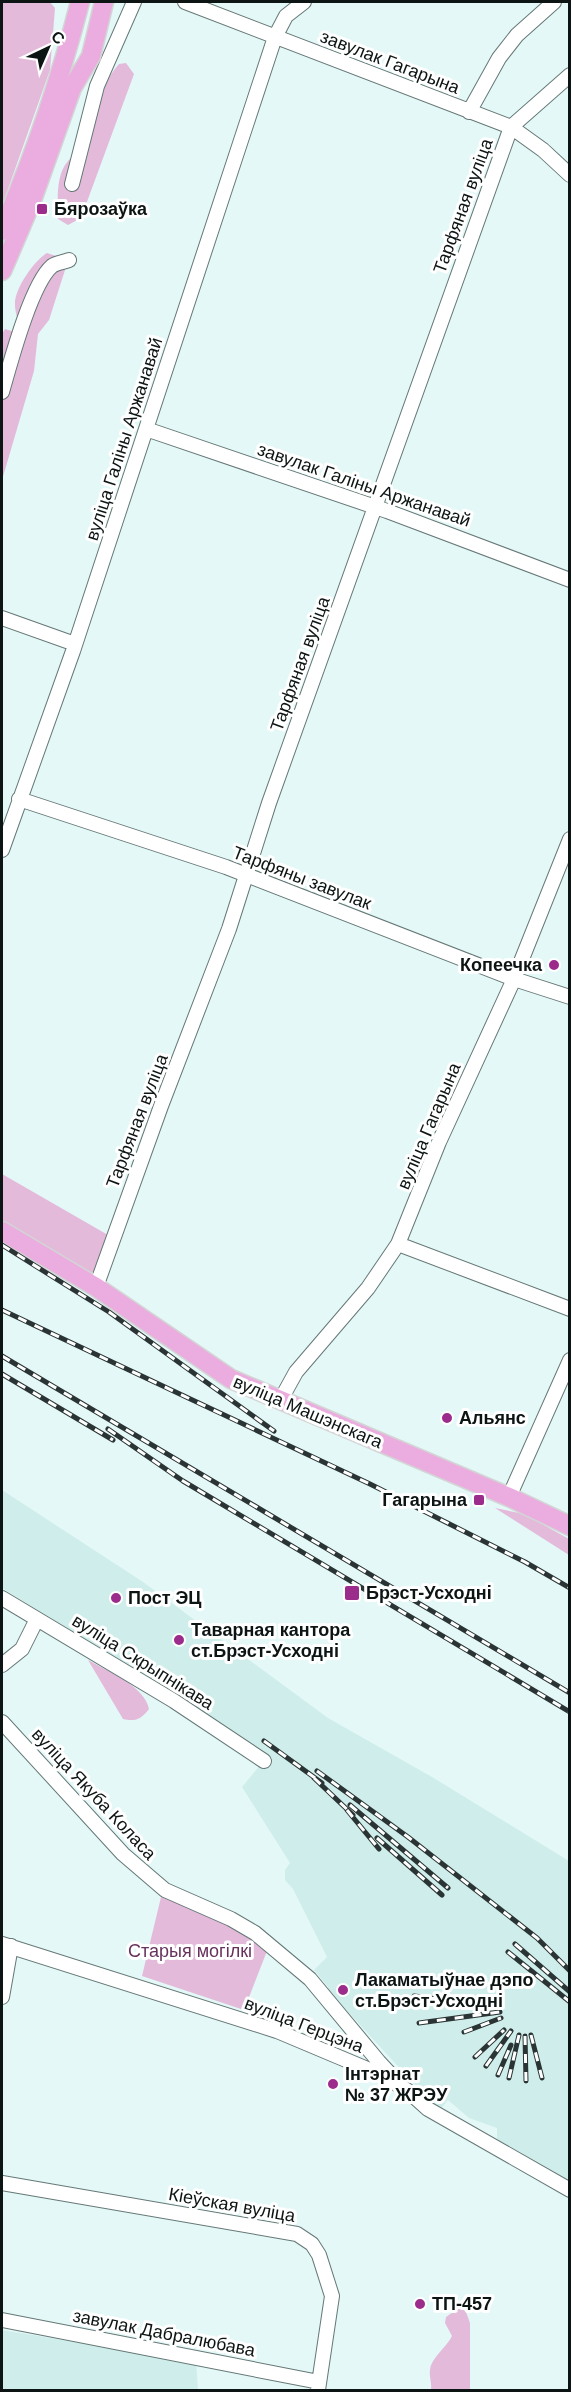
<svg xmlns="http://www.w3.org/2000/svg" width="571" height="2392" viewBox="0 0 571 2392" font-family="Helvetica,sans-serif">
  <style>
    .built { fill: #cfeeeb }
    .green { fill: #e3bada }
    .lines { fill: none; stroke-linecap: round; stroke-linejoin: round }
    .minor-casing { stroke: #657876; stroke-width: 16 }
    .major-casing { stroke: #d3d5d5; stroke-width: 21 }
    .minor { stroke: #fff; stroke-width: 14 }
    .major { stroke: #ebaddf; stroke-width: 18 }
    .rail-casing { stroke: #2b3434; stroke-width: 5 }
    .rail { stroke: #fff; stroke-width: 3; stroke-dasharray: 9; stroke-linecap: butt }
    .poi-dot { fill: #9b2c8b; stroke: #fff; stroke-width: 2 }
    .labels { text-anchor: middle; dominant-baseline: central; stroke-width: 6; stroke-linejoin: round; paint-order: stroke }
    .street-label { font-size: 18px; fill: #0d1414; stroke: #fff }
    .poi-label { font-size: 18px; font-weight: bold; fill: #0d1414; stroke: #fff; text-anchor: start }
    .park-label { font-size: 18px; fill: #66325c; stroke: #fff }
  </style>
  <rect width="100%" height="100%" fill="#e3f8f7"/>
  <path class="built" d="M2,1490L143,1582L328,1718L432,1777L569,1861V2184L497,2139V2128L469,2118L448,2100L439,2111L327,1989L328,1987L314,1970L327,1957L293,1889L285,1880V1870L290,1863L242,1787L267,1757L214,1719L2,1588Z
    M2,2330L196,2362L198,2390H2Z"/>
  <path class="green" d="M2,2H50L55,8L50,70L2,206Z
    M126,63L134,74L81,218L68,225L58,219C58,201 55,176 68,161C74,154 85,150 88,141C98,114 99,86 119,64Z
    M47,253L56,256L65,270L49,320L38,334L34,371L2,480V334L5,329L15,332L19,325C18,319 15,312 15,305C14,289 34,261 47,253Z
    M2,1174L108,1235L95,1271L90,1273L85,1271L2,1221Z
    M495,1508L524,1514L569,1539V1555Z
    M88,1660C107,1671 145,1686 149,1709C141,1719 136,1722 123,1719Z
    M162,1893L242,1932L267,1951L244,2010L142,1976Z
    M460,2307L466,2312L470,2323V2390H431C432,2383 429,2377 430,2370C431,2358 446,2348 452,2336L445,2323L446,2317Z"/>
  <g class="lines">
    <defs>
      <path id="minor" d="M185,2L511,127L543,150L570,175
        M469,112L499,58L517,35L554,2
        M72,184L97,86L134,2
        M2,392C10,364 31,284 52,266C56,263 64,262 69,260
        M146,429L387,511L570,580
        M2,618L75,644
        M19,799L226,867L514,979L570,997
        M2,850L73,651L275,37L286,16L304,2
        M398,1244L570,1309
        M96,1287L161,1106L229,929L269,803L511,127L570,75
        M280,1401L296,1372L368,1288L398,1244L439,1142L514,979L570,839
        M509,1497L570,1360
        M2,1598L174,1701L264,1761
        M2,1665L22,1649L37,1619
        M2,1722L123,1854L165,1890L231,1919L255,1933L310,1979L379,2062L393,2077
        M2,1944L277,2031L384,2076L408,2091L428,2109L570,2190
        M2,1997L11,1946
        M2,2183L297,2234L312,2244L319,2255L332,2296L318,2390
        M2,2320L319,2382"/>
      <path id="major" d="M2,231C34,157 60,80 80,2
        M2,271L31,203L72,88L91,56L104,2
        M2,1231L96,1287L231,1379L509,1497L570,1526"/>
    </defs>
    <use href="#minor" class="minor-casing"/>
    <use href="#major" class="major-casing"/>
    <use href="#minor" class="minor"/>
    <use href="#major" class="major"/>
    <defs>
      <path id="rail" d="M2,1245L109,1312L274,1431
        M2,1310L370,1484L525,1562L570,1588
        M2,1356L570,1693
        M2,1374L113,1440
        M108,1429L183,1481L570,1712
        M264,1741L322,1783
        M317,1771L408,1837L537,1938L570,1971
        M314,1778L353,1815
        M350,1805L448,1888
        M347,1810L379,1849
        M377,1838L442,1895
        M515,1944L570,1992
        M508,1952L570,2002
        M414,1996L501,2007
        M419,2023L500,2012
        M464,2032L501,2018
        M531,2035L542,2078
        M525,2036L526,2081
        M475,2057L504,2030
        M486,2066L511,2031
        M498,2075L511,2045
        M509,2078L519,2035"/>
    </defs>
    <use href="#rail" class="rail-casing"/>
    <use href="#rail" class="rail"/>
  </g>
  <g class="poi-dot">
    <rect x="36" y="203" width="12" height="12" rx="3"/>
    <circle cx="554" cy="965" r="6"/>
    <circle cx="447" cy="1418" r="6"/>
    <rect x="473" y="1494" width="12" height="12" rx="3"/>
    <rect x="344" y="1585" width="16" height="16" rx="3"/>
    <circle cx="116" cy="1598" r="6"/>
    <circle cx="179" cy="1640" r="6"/>
    <circle cx="343" cy="1990" r="6"/>
    <circle cx="333" cy="2084" r="6"/>
    <circle cx="420" cy="2304" r="6"/>
  </g>
  <g class="labels">
    <g class="street-label">
      <text transform="translate(390 62) rotate(21)">завулак Гагарына</text>
      <text transform="translate(463 206) rotate(-70)">Тарфяная вуліца</text>
      <text transform="translate(124 439) rotate(-72)">вуліца Галіны Аржанавай</text>
      <text transform="translate(364 485) rotate(19)">завулак Галіны Аржанавай</text>
      <text transform="translate(300 664) rotate(-70)">Тарфяная вуліца</text>
      <text transform="translate(302 878) rotate(21)">Тарфяны завулак</text>
      <text transform="translate(137 1121) rotate(-69)">Тарфяная вуліца</text>
      <text transform="translate(429 1126) rotate(-67)">вуліца Гагарына</text>
      <text transform="translate(308 1412) rotate(23)">вуліца Машэнскага</text>
      <text transform="translate(143 1662) rotate(32)">вуліца Скрыпнікава</text>
      <text transform="translate(94 1794) rotate(47)">вуліца Якуба Коласа</text>
      <text transform="translate(304 2025) rotate(21)">вуліца Герцэна</text>
      <text transform="translate(232 2205) rotate(10)">Кіеўская вуліца</text>
      <text transform="translate(164 2333) rotate(11)">завулак Дабралюбава</text>
    </g>
    <g class="poi-label">
      <text x="54" y="209">Бярозаўка</text>
      <text x="542" y="965" text-anchor="end">Копеечка</text>
      <text x="459" y="1418">Альянс</text>
      <text x="467" y="1500" text-anchor="end">Гагарына</text>
      <text x="366" y="1593">Брэст-Усходні</text>
      <text x="128" y="1598">Пост ЭЦ</text>
      <text x="191" y="1630">Таварная кантора<tspan x="191" dy="21">ст.Брэст-Усходні</tspan></text>
      <text x="355" y="1980">Лакаматыўнае дэпо<tspan x="355" dy="21">ст.Брэст-Усходні</tspan></text>
      <text x="345" y="2074">Інтэрнат<tspan x="345" dy="21">№ 37 ЖРЭУ</tspan></text>
      <text x="432" y="2304">ТП-457</text>
    </g>
    <g class="park-label">
      <text x="190" y="1951">Старыя могілкі</text>
    </g>
  </g>
  <rect width="571" height="2392" fill="none" stroke="#0d1414" stroke-width="6"/>
  <g transform="translate(48 48) rotate(44)" stroke="#ffffff" stroke-width="4.5" paint-order="stroke">
  <path d="M0-4.5L10 22L0 15L-10 22Z" fill="#0d1414"/>
  <text y="-9" font-size="16" font-weight="bold" text-anchor="middle" fill="#0d1414">С</text>
  </g>
</svg>
